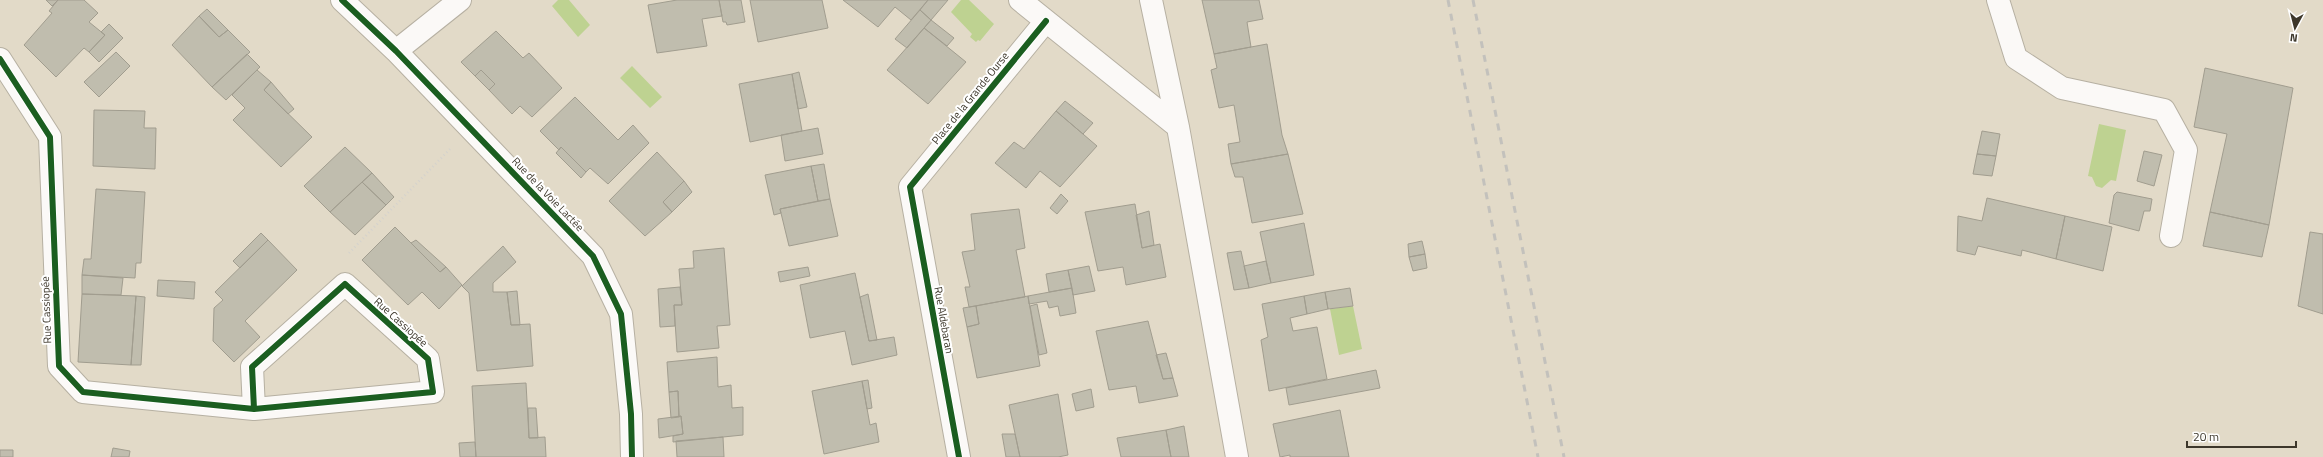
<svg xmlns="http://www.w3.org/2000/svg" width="2323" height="457" viewBox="0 0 2323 457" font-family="'Titillium Web',sans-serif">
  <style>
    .water { fill: #bed291 }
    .building { fill: #c0bdae; stroke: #a19d8f }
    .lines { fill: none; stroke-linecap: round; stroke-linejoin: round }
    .minor-casing { stroke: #b6b0a2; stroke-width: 24 }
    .path { stroke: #d4d2cd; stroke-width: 2.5; stroke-dasharray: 1 3; stroke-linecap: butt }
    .minor { stroke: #fbf9f7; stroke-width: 22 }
    .rail { stroke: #c3c1bc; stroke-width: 3; stroke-dasharray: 7 7; stroke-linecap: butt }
    .cycleway-casing { stroke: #fff; stroke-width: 8 }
    .cycleway { stroke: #1b5e20; stroke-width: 6 }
    .labels { text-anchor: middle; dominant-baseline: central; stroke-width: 4; stroke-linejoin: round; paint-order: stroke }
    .street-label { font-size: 11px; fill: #3d372b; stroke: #fff }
  </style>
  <rect width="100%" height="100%" fill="#e2dac8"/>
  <path class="water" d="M558,0H569L590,25L578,37L552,6Z
    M961,0H969L994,24L980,41L978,40L976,42L970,37L972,34L951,12Z
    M632,66L662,97L650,108L620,78Z
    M2099,124L2126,130L2116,181L2111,180L2102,188L2096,186L2092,177L2088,176Z
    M1353,306L1362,349L1339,355L1330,309Z"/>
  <path class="building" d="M46,0H58L52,6Z
    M58,0H84L98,13L89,22L105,35L89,52L84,48L56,77L24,45L52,13L49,11Z
    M719,0H741L745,22L727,25L726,22H723Z
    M719,0L722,16L702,19L707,46L657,53L648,5L677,0Z
    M750,0H822L828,28L758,42Z
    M843,0H928L911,20L895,7L878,27Z
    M928,0H948L931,20L920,10Z
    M1202,0H1259L1263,19L1247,22L1251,47L1214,54Z
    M207,9L228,30L219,37L199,16Z
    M920,10L931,20L907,48L895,39Z
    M199,16L219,37L228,30L250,52L212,87L172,45Z
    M931,20L954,38L947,46L924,28Z
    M109,24L123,38L99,62L89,52L105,35L101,32Z
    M924,28L966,62L928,104L887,70Z
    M496,31L523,58L529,53L562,88L532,117L520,106L512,114L489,90L495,84L481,70L475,76L461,62Z
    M1267,44L1282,135L1288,154L1231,164L1228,144L1240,142L1234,105L1219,108L1211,70L1217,68L1214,54Z
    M116,52L130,66L99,97L84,82Z
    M247,54L260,67L226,100L212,87Z
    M2205,68L2293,88L2269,225L2210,212L2227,134L2194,127Z
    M257,70L271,82L264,90L312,137L281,167L233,120L245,108L232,95Z
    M481,70L495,84L489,90L475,76Z
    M799,72L807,107L798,109L792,74Z
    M792,74L802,131L750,142L739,84Z
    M271,82L294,109L288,114L264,90Z
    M575,97L618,140L633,125L649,143L608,184L590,168L586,172L561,147L559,150L540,131Z
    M1065,101L1093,123L1083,134L1056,111Z
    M94,110L145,111L144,128H156L155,169L93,166Z
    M1056,111L1097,146L1060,187L1040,171L1026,188L995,163L1014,142L1024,149Z
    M818,128L823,154L785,161L781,135Z
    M1982,131L2000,134L1996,156L1977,154Z
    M345,147L372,173L330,212L304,186Z
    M561,147L586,172L581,178L556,153Z
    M2144,151L2162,155L2154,186L2137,181Z
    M657,152L684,181L663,202L672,212L645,236L609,201Z
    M1288,154L1303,214L1252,223L1243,177H1235L1231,164Z
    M1977,154L1996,156L1992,176L1973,174Z
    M824,164L830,199L818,201L811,166Z
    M811,166L818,201L780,209L781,213L774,215L765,175Z
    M372,173L394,197L386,205L362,182Z
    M684,181L692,192L672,212L663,202Z
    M362,182L386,205L355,235L330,212Z
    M96,189L145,192L141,263H136L135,278L82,275L84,259H91Z
    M2117,192L2152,199L2150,211H2144L2139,231L2109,223L2114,195Z
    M1061,194L1068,201L1057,214L1050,208Z
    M1987,198L2065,216L2056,259L2022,250L2021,256L1978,246L1975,255L1957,251L1958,216L1982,221Z
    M830,199L838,236L789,246L780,209Z
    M1135,204L1142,248L1160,244L1166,277L1126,285L1123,267L1098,271L1085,212Z
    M1019,209L1025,248L1016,250L1025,297L969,307L965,287H970L962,252L975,250L971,214Z
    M1149,211L1154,245L1142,248L1136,215Z
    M2210,212L2269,225L2262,257L2203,246Z
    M2065,216L2112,227L2103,271L2056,259Z
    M1304,223L1314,275L1271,283L1260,232Z
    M395,227L440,272L446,267L462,285L439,309L422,292L408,305L362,260Z
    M2310,232L2323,234V314L2298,306Z
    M261,233L268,240L240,268L233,261Z
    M268,240L297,270L245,321L260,337L234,362L213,341L214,308L223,300L215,292Z
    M416,240L446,267L440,272L411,243Z
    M1422,241L1425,254L1409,257L1408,244Z
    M503,246L516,262L493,283V292H507L511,325L530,324L533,366L477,371L469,293L462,286Z
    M724,248L730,325L717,326L719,348L677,352L674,305H682L679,269L694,268L693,251Z
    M1241,251L1249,288L1234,290L1227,253Z
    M1425,254L1427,268L1413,271L1409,257Z
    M1266,261L1271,283L1249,288L1244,266Z
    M1089,266L1095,291L1073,295L1068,270Z
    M808,267L810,276L780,282L778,272Z
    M1068,270L1072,288L1049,292L1046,274Z
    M855,273L869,341L894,337L897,355L852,365L845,331L810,338L800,285Z
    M82,275L123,278L121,295L82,294Z
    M158,280L195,282L194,299L157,296Z
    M680,287L682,305H674L675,326L660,327L658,289Z
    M1072,288L1076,313L1060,316L1058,306L1049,308L1047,301L1029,304L1028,296Z
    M1350,288L1353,306L1328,309L1325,292Z
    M517,291L520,325H511L507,292Z
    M1325,292L1328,309L1307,314L1304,296Z
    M82,294L136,296L131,365L78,362Z
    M868,294L877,340L869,341L860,297Z
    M136,296L145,297L141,365H131Z
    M1028,296L1040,366L977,378L967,327L979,324L976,306Z
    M1304,296L1307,314L1290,318L1293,331L1317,327L1327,379L1269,391L1261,340L1268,337L1262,304Z
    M1037,304L1047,353L1039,355L1030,306Z
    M976,306L979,324L967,327L963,308Z
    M1148,321L1163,379L1173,378L1178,396L1139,403L1136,386L1109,390L1096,331Z
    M1166,353L1173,378L1163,379L1156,355Z
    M717,357L718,387L731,385L732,408L743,407V435L673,442V436L683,434L681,416L679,417L678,391L669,392L667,362Z
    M1376,370L1380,388L1289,405L1286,388Z
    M868,380L872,408L867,409L862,381Z
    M862,381L870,425L876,423L879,442L824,454L812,391Z
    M526,383L529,438L545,437L546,457H476L472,386Z
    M1091,389L1094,407L1076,411L1072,394Z
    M678,391L679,417L671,418L669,392Z
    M1058,394L1068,455L1058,457H1020L1009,405Z
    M528,408H536L538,438H529Z
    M1340,410L1349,457H1290V455L1280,457L1273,424Z
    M681,416L683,434L659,438L658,419Z
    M1184,426L1189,457H1171L1166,430Z
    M1166,430L1171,457H1121L1117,438Z
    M1002,434H1015L1020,457H1006Z
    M723,437L724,457H677L676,441Z
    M475,442L476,457H460L459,443Z
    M113,448L130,451L129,457H111Z
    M0,450H13V457H0Z"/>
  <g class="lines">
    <defs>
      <path id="minor" d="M342,0L396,51L593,256L621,314L631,414L632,457
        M1020,0L1178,127L1151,0
        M1998,0L2016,58L2062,88L2164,110L2186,150L2171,236
        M396,51L460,0
        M0,59L50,137L59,366L83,392L254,409L433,392L428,359L345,284L252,367L254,409
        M1178,127L1237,457
        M959,457L910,187L1046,21"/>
    </defs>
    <use href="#minor" class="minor-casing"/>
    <path class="path" d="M349,253L450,149"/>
    <use href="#minor" class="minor"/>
    <path class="rail" d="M1448,0L1538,457
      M1473,0L1564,457"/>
    <defs>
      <path id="cycleway" d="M342,0L396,51L593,256L621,314L631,414L632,457
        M0,59L50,137L59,366L83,392L254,409L433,392L428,359L345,284L252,367L254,409
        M959,457L910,187L1046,21"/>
    </defs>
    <use href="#cycleway" class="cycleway-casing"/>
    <use href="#cycleway" class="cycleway"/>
  </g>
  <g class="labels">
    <g class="street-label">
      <text transform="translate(970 98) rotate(-51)">Place de la Grande Ourse</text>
      <text transform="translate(548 194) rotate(46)">Rue de la Voie Lactée</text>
      <text transform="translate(46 310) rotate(-92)">Rue Cassiopée</text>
      <text transform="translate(944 320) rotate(80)">Rue Aldebaran</text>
      <text transform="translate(401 322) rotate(42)">Rue Cassiopée</text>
    </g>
  </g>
  <g transform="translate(2295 28) rotate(187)" stroke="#ffffff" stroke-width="3" paint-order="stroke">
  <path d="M0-3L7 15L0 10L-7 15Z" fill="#3d372b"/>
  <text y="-6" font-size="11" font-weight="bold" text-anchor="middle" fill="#3d372b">N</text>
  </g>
  <path d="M2187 441v6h109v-6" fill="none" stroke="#3d372b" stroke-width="2"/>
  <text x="2193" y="441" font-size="12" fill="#3d372b" stroke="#ffffff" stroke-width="3" paint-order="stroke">20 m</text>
</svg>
